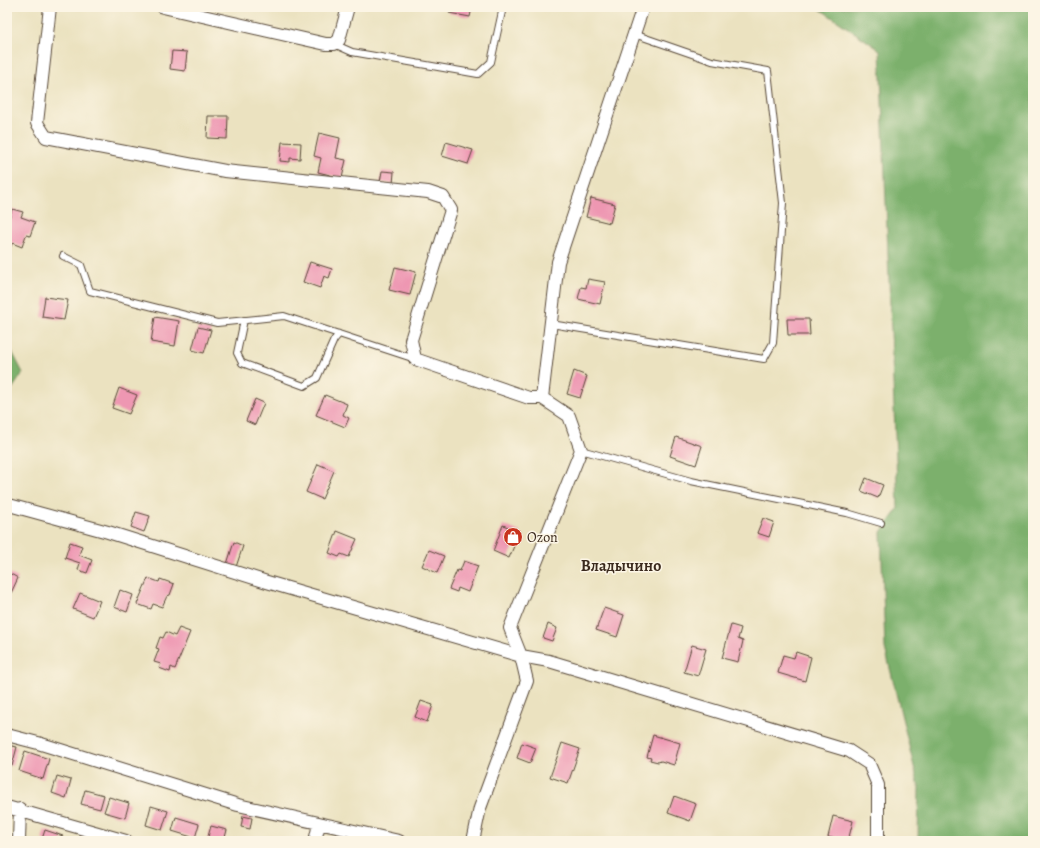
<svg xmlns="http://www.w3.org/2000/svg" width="1040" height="848" viewBox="0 0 1040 848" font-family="Alegreya,serif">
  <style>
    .forest { fill: #7cb06c; stroke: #5c6d45 }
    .building { fill: #ee97b2 }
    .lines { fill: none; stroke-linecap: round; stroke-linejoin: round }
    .service-casing { stroke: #554636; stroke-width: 8 }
    .minor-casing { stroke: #554636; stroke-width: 14 }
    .service { stroke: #fff; stroke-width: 6 }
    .minor { stroke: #fff; stroke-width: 12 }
    .labels { text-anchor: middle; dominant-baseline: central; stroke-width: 3; stroke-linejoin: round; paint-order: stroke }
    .poi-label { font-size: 14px; fill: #3b2a1e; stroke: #fcf5e5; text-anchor: start }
    .quarter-label { font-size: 16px; font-weight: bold; fill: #3b2a1e; stroke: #fcf5e5 }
  </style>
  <rect width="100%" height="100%" fill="#fcf5e5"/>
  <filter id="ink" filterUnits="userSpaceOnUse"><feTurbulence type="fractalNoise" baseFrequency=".025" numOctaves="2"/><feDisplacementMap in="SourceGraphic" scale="8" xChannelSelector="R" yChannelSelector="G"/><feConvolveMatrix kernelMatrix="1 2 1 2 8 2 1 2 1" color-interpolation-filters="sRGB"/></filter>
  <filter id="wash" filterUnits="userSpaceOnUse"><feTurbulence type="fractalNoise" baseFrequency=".012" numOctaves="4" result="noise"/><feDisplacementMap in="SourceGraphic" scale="16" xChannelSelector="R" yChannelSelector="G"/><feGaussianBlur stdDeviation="0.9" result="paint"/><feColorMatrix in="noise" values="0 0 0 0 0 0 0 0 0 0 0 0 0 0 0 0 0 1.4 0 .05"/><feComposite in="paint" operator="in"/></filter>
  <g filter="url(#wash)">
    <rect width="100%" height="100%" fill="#ebe2c0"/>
    <path class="forest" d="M817,7H1033V841H918L919,787L885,648L881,532L898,509L880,50Z
      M7,342L23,373L7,396Z"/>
    <g id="blocks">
      <path class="building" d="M450,7H472L470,17L449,13Z
        M172,51L187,52L185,71L170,69Z
        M208,116H228L227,139L207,138Z
        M319,133L340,138L336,158L346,160L342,178L318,172L321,158L314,156Z
        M282,142L301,143L300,159L290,158V162L280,161Z
        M446,142L473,150L468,164L442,156Z
        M382,171L394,172L393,184L380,182Z
        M591,198L615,204L610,223L586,217Z
        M12,209L23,212L21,217L35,222L30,236L26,235L22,247L12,243L10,249L7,248V218L9,219Z
        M310,262L332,269L329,278L324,276L320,288L303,282Z
        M395,267L416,272L410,295L389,290Z
        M588,279L605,282L600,304L578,299L581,287L586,288Z
        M45,297L68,300L64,320L42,317Z
        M155,317L179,321L175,346L151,342Z
        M787,319H809L810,335H788Z
        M198,327L211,330L204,353L192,350Z
        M574,371L587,376L580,398L567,394Z
        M119,388L137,395L129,414L112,408Z
        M325,395L347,404L343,415L349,418L345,427L316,415Z
        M255,399L264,403L255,425L246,421Z
        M676,437L702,446L696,465L670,456Z
        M318,464L334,471L322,499L306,492Z
        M866,478L883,485L878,498L861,491Z
        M136,512L150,516L144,532L131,527Z
        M763,518L774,522L769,537L757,533Z
        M503,525L520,532L509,558L493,551Z
        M337,531L357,539L349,557L341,554L339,557L329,553Z
        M70,542L82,546L79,555L92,560L87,573L78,570L80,563L65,558Z
        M234,542L243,546L236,567L227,564Z
        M429,550L444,556L437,573L422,566Z
        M464,561L478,566L468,592L458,588L457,592L449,589L457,570L460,571Z
        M7,572L18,578L11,593L7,592Z
        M148,578L159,582L160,579L174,584L170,595L167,596L162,607L153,604L151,609L137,604Z
        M120,590L133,595L127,612L114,607Z
        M80,593L100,601L93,617L73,609Z
        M604,608L624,615L617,637L596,630Z
        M548,624L557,628L552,641L543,638Z
        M731,625L741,628L738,639L743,641L738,662L722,658Z
        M179,628L190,632L175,669L171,667L170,672L159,668L161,664L154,662L159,649L156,648L160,637L163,638L166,632L175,636Z
        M692,645L706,649L698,676L684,672Z
        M796,652L811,657L805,681L778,673L783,655L794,658Z
        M421,701L433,705L427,722L415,717Z
        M653,735L680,743L674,765L661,761L658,762L650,760L651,758L647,757Z
        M522,743L536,748L530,763L517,758Z
        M562,743L580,749L568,783L550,777Z
        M7,745L17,747L12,766L7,764Z
        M25,751L49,759L43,779L19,771Z
        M57,776L71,780L66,798L52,793Z
        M85,790L104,795L100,809L81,804Z
        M674,796L696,804L690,821L668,813Z
        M109,797L129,803L125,818L104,812Z
        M151,806L168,811L162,830L146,825Z
        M243,816L252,818L250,829L241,827Z
        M833,816L853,821L848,841H843L828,837Z
        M176,817L199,824L195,838L172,831Z
        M211,826L227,830L224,841L207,840Z
        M45,830L63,836L61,841H45L42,839Z"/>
    </g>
  </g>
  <g filter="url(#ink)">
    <use href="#blocks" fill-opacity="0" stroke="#554636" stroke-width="1"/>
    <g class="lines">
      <defs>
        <path id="service" d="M334,44L352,52L478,74L491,62L503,7
          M63,256L81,265L90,291L217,323L284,316L415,359
          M244,320L237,353L242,363L304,386L317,378L334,340L339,334
          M551,324L764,359L773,343L783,203L768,71L712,61L634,34
          M581,450L691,481L847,513L881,523"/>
        <path id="minor" d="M50,7L37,123L46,137L225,171L428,192L443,197L451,210L411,340L415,359L529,398H542
          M163,7L326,44H334L339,40L348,7
          M9,505L108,532L267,582L521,656L549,661L849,751L869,764L878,785V841
          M7,735L38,743L238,805L399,841
          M7,807L126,841
          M19,841L20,809
          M315,841L319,824
          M473,841L480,808L527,681L521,656L510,628L581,450L569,416L542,398L558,262L643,7"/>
      </defs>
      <use href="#service" class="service-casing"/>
      <use href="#minor" class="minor-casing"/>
      <use href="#service" class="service"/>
      <use href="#minor" class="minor"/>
    </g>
  </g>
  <defs>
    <symbol id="shop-disc" viewBox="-11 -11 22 22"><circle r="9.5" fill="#c8321e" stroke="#fcf5e5"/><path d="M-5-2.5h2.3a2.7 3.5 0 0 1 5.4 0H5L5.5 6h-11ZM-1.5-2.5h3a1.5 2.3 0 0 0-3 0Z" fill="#fff"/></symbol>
  </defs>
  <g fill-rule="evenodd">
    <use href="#shop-disc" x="502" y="526" width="22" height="22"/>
  </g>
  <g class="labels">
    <g class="poi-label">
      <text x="527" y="537">Ozon</text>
    </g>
    <g class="quarter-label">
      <text x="621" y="566">Владычино</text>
    </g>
  </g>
  <rect width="1040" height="848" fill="none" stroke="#fcf5e5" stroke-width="24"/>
</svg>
